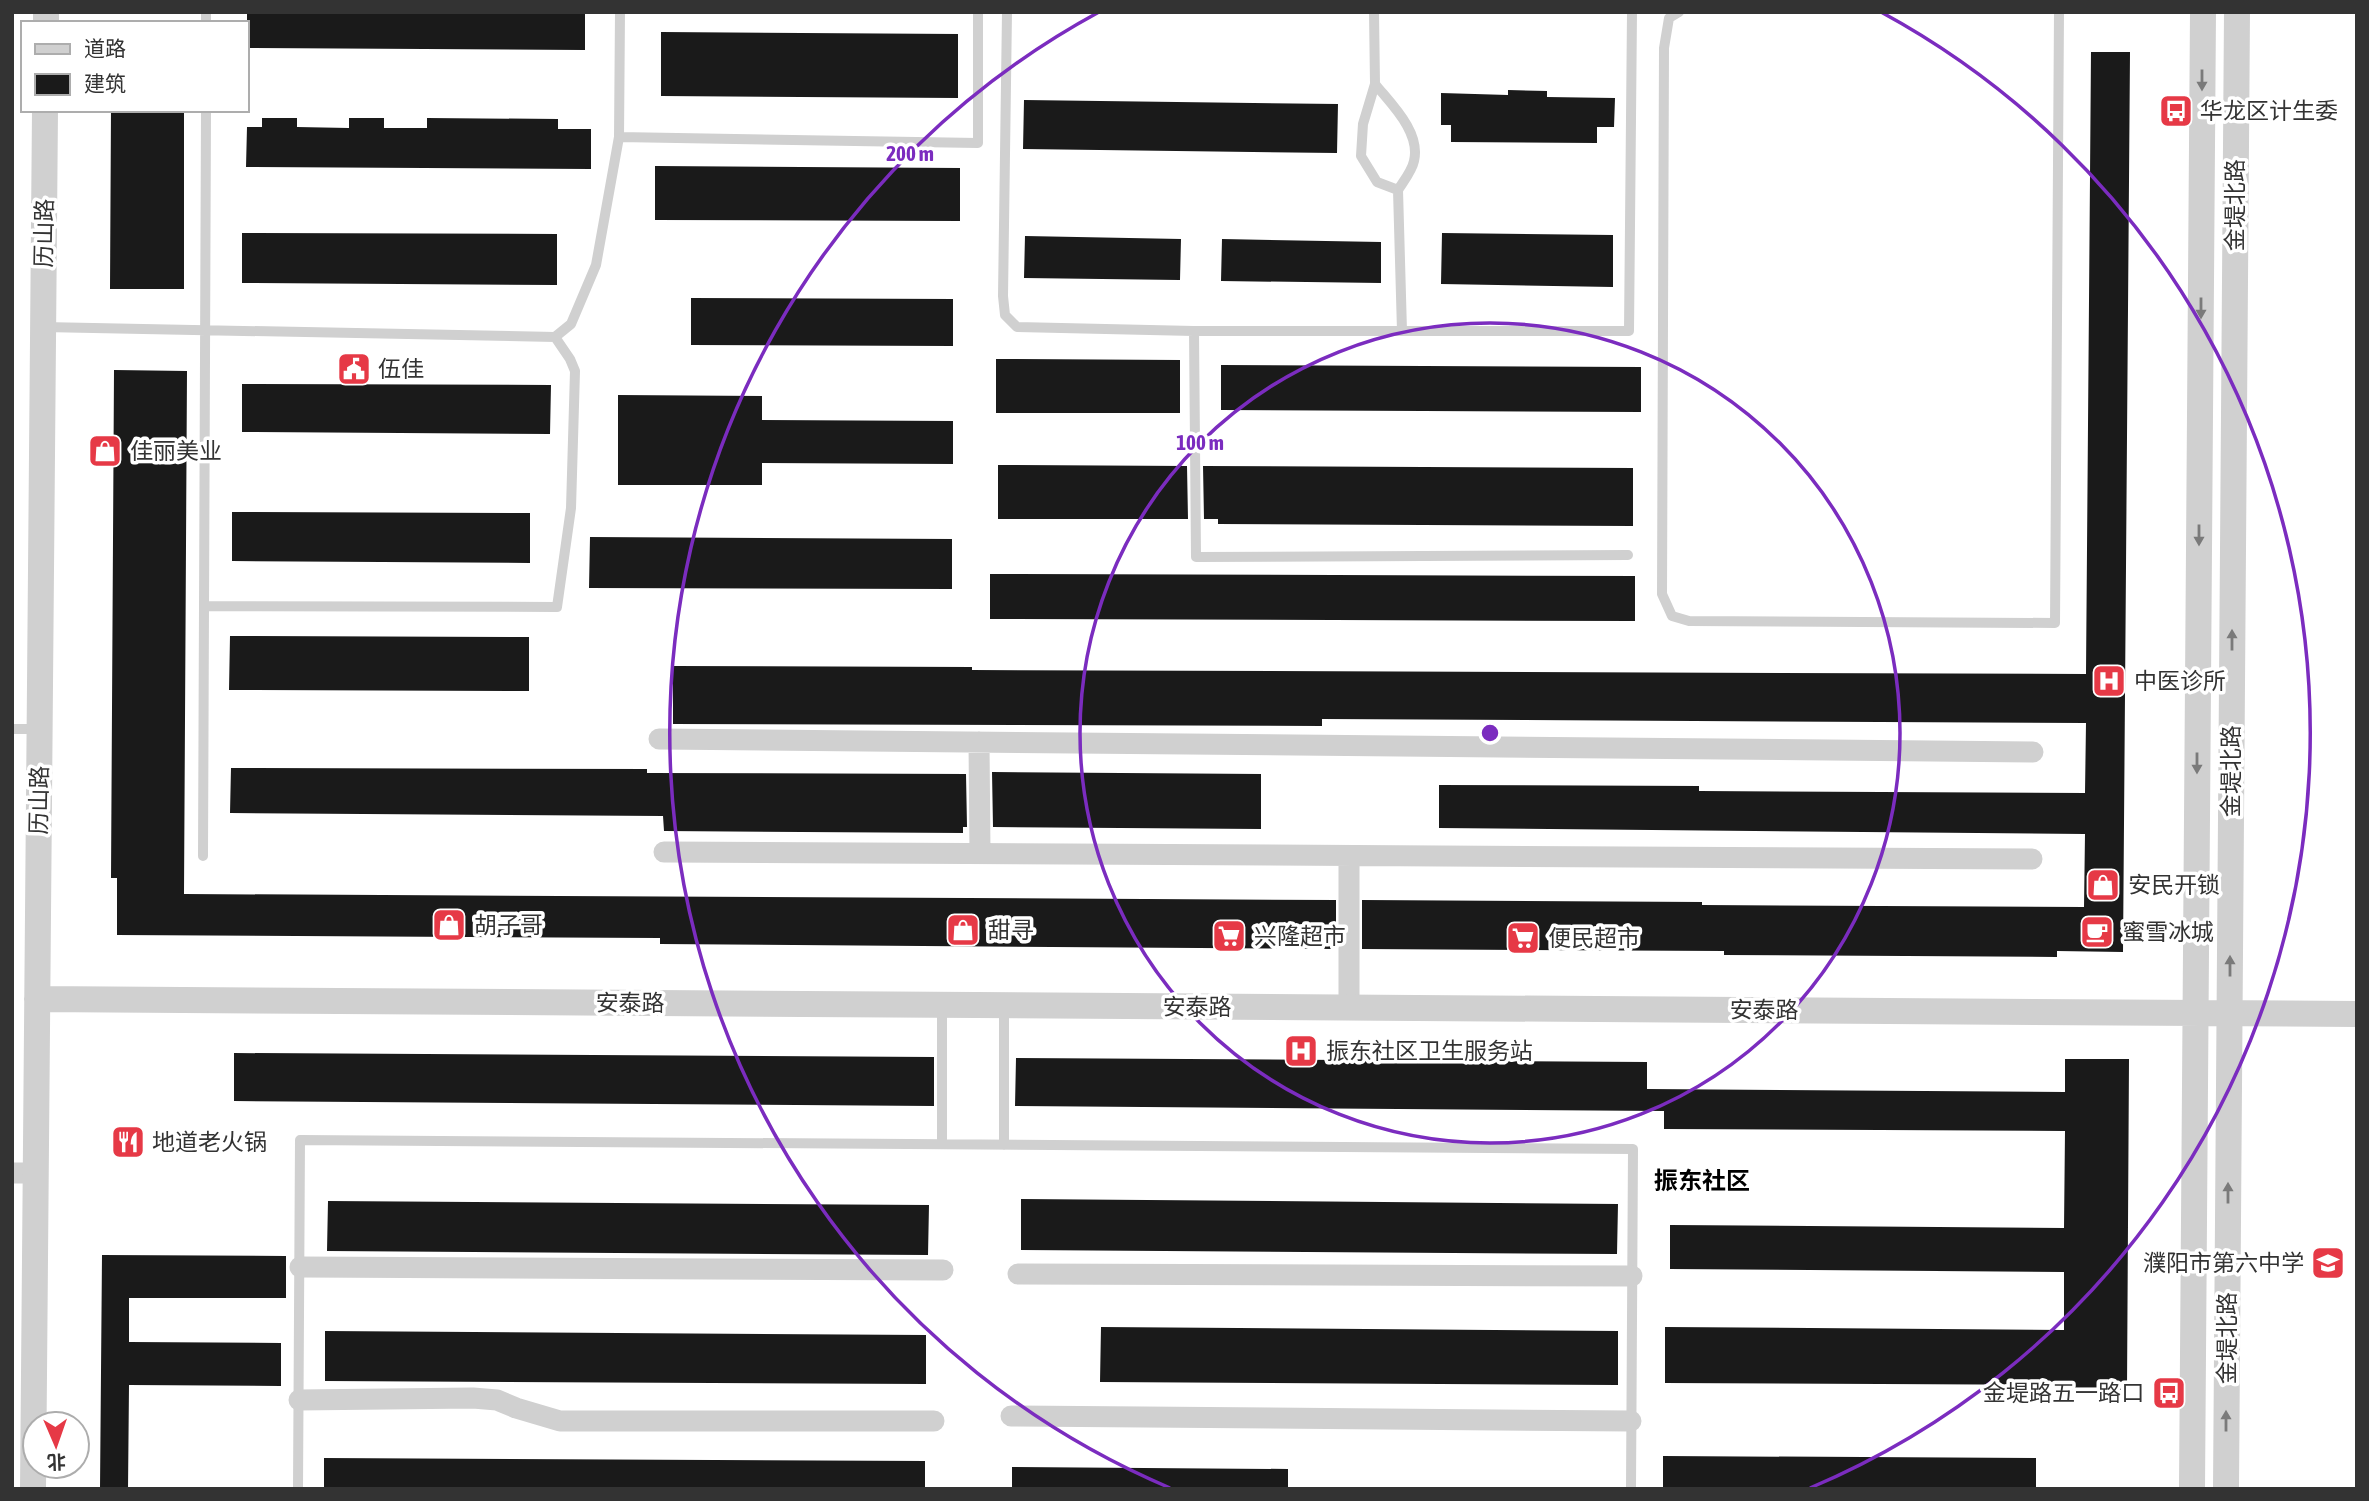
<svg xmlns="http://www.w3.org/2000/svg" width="2369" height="1501" viewBox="0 0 2369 1501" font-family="'Asap Condensed','Noto Sans SC',sans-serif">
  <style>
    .building { fill: #1a1a1a }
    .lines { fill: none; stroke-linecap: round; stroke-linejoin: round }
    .service { stroke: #d0d0d0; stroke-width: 10 }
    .minor { stroke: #d0d0d0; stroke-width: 21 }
    .tertiary { stroke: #d0d0d0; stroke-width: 26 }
    .oneway { fill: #7a7a7a }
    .ring { fill: none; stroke: #7b2cbf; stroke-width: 3.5 }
    .labels { text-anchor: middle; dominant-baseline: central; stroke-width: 7; stroke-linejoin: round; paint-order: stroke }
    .poi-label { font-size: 23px; fill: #333; stroke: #fff; text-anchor: start }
    .street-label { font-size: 23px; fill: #333; stroke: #fff }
    .neighbourhood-label { font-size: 24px; font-weight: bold; fill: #000; stroke: #fff }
    .centre { fill: #7b2cbf; stroke: #fff; stroke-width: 3.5 }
    .ring-label { font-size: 21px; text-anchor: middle; font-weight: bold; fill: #7b2cbf; stroke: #fff; stroke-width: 7; stroke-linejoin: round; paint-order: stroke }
  </style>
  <rect width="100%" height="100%" fill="#fff"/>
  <path class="building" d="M247,12H585V50L247,48Z
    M661,32L958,34V98L661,96Z
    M2091,52H2130L2123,952L2057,951V957L1724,955V951L1362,949V900L1702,902V905L2084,907L2085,834L1439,828V785L1699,786V791L2085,793L2086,723L1322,719V726L673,724V666L972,667V670L2086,674Z
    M1508,90L1547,91V97L1615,98L1614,127H1597V143L1451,142V125H1441V93L1508,95Z
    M1024,100L1338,104L1337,153L1023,149Z
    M111,110H184V289H110Z
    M262,118H297V127L349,128V118H384V128H427V118L558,119V129H591V169L246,167L247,127H262Z
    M655,166L960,168V221L655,220Z
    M242,233L557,234V285L242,283Z
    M1442,233L1613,235V287L1441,284Z
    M1025,236L1181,239L1180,280L1024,278Z
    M1222,239L1381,242V283L1221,281Z
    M691,298L953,299V346L691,345Z
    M996,359L1180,360V413H996Z
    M1221,365L1641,367V412L1221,410Z
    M114,370L187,371L184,894L1336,900V949L660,944V938L117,935V878H111Z
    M242,384L551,385L550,434L242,432Z
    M618,395L762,396V420L953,421V464L762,463V485H618Z
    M998,465L1187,466L1188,519H998Z
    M1203,466L1633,468V526L1218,524V519H1204Z
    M232,512L530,513V563L232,561Z
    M590,537L952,539V589L589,588Z
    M990,574L1635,576V621L990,619Z
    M230,636L529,637V691L229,690Z
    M231,768L647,769V773L966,774L967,827H963V833L664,831L663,816L230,813Z
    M992,772L1261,774V829L993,827Z
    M234,1053L934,1057V1106L234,1101Z
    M1016,1058L1647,1062V1089L2065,1092V1059H2129L2127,1390H2063V1385L1665,1383V1327L2064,1330V1272L1670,1269V1225L2064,1228L2065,1131L1664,1129V1111L1015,1106Z
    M1021,1199L1618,1204L1617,1254L1021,1250Z
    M328,1201L929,1205L928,1255L327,1251Z
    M102,1255L286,1256V1298H129V1342L281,1343V1386L129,1385L128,1489H100Z
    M1101,1327L1618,1331V1385L1100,1382Z
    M325,1331L926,1335V1384L325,1381Z
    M1663,1456L2036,1458V1489H1663Z
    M324,1458L925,1461V1489H324Z
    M1012,1467L1288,1469V1489H1012Z"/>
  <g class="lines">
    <path class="service" d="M1007,12L1003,296L1005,315L1017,327L1194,331
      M1374,12L1375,84L1363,124L1361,156L1377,182L1398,190L1402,331
      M1679,12L1669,18L1664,48L1662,594L1672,616L1689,621L2055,623L2059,12
      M206,23V12
      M1375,84C1391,104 1421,132 1414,161C1412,171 1403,182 1398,190
      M619,137L978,143V12
      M43,327L555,337L571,324L596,265L619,137L620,12
      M1628,555L1196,557L1194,331H1629L1632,12
      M205,606L557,607L571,508L575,371L570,359L555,337
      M12,729H39
      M203,856L206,110
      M942,1005V1144
      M1004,1005V1145
      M298,1489L300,1140L1633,1149L1631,1489"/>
    <path class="minor" d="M659,739L2033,752
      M979,742L980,853
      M664,852L2032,859
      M1349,856V1008
      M12,1173H35
      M300,1267L943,1270
      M1018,1274L1632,1276
      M299,1400L473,1398L497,1400L516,1408L560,1421H934
      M1011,1416L1631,1421"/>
    <path class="tertiary" d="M46,23V12
      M37,999L2357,1014
      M33,1489L45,110
      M2192,1489L2203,12
      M2226,1489L2237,12"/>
  </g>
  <defs><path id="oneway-solid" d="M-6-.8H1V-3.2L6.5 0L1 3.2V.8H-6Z" transform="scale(1.75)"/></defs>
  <g class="oneway">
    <use href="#oneway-solid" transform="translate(2202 80) rotate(90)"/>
    <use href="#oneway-solid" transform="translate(2201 308) rotate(90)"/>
    <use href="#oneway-solid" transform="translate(2199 535) rotate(90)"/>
    <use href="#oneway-solid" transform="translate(2232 640) rotate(-90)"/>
    <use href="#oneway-solid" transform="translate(2197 763) rotate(90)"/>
    <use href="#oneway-solid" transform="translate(2230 966) rotate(-90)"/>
    <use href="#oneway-solid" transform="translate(2228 1193) rotate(-90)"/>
    <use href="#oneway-solid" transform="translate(2226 1421) rotate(-90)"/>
  </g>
  <g class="ring">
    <circle cx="1490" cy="733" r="410"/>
    <path d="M1170 1488A820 820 0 0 1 1099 12M1881 12A820 820 0 0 1 1810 1488"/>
  </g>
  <defs>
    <symbol id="bus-square" viewBox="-11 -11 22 22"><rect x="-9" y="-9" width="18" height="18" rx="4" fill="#e63946" stroke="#fff"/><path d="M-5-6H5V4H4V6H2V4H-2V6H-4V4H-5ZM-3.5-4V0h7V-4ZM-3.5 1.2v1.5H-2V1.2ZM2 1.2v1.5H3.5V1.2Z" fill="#fff"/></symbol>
    <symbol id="civic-square" viewBox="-11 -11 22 22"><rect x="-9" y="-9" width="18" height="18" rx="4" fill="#e63946" stroke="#fff"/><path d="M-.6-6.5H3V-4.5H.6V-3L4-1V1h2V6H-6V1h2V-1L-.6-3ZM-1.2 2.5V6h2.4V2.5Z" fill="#fff"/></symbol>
    <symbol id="shop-square" viewBox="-11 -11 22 22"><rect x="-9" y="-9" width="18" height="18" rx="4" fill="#e63946" stroke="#fff"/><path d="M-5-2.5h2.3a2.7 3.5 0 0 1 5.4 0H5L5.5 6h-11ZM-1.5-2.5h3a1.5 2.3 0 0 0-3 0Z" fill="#fff"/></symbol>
    <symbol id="hospital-square" viewBox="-11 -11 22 22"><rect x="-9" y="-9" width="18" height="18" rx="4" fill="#e63946" stroke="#fff"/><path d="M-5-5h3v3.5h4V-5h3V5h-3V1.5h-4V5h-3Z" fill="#fff"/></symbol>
    <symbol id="cafe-square" viewBox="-11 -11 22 22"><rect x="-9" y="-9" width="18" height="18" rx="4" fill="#e63946" stroke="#fff"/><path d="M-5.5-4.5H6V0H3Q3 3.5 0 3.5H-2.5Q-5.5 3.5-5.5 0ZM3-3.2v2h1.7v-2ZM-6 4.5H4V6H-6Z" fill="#fff"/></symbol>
    <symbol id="supermarket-square" viewBox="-11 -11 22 22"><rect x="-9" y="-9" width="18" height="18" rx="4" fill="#e63946" stroke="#fff"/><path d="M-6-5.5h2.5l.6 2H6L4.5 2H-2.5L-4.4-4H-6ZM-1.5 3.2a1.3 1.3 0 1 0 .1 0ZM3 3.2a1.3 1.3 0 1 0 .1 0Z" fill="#fff"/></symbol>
    <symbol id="restaurant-square" viewBox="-11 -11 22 22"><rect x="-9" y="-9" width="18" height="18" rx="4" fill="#e63946" stroke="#fff"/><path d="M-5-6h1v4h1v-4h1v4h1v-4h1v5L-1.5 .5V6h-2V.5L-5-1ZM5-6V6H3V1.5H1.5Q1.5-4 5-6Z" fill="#fff"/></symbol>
    <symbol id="school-square" viewBox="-11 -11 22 22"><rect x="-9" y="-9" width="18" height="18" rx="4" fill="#e63946" stroke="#fff"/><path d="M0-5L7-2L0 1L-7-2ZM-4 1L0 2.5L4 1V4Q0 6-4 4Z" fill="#fff"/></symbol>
  </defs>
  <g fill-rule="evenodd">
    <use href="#bus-square" x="2157" y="92" width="38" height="38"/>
    <use href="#civic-square" x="335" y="350" width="38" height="38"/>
    <use href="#shop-square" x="86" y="432" width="38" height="38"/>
    <use href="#hospital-square" x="2090" y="662" width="38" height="38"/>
    <use href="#shop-square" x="2084" y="866" width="38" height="38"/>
    <use href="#shop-square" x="430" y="906" width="38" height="38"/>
    <use href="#shop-square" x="944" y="911" width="38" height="38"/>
    <use href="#cafe-square" x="2078" y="913" width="38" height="38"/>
    <use href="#supermarket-square" x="1210" y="917" width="38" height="38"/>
    <use href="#supermarket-square" x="1504" y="919" width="38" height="38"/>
    <use href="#hospital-square" x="1282" y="1032" width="38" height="38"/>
    <use href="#restaurant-square" x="109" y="1123" width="38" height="38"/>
    <use href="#school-square" x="2309" y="1244" width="38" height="38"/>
    <use href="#bus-square" x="2150" y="1374" width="38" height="38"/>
  </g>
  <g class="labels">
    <g class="poi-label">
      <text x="2200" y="111">华龙区计生委</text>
      <text x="378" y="369">伍佳</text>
      <text x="130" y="451">佳丽美业</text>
      <text x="2134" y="681">中医诊所</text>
      <text x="2128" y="885">安民开锁</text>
      <text x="474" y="925">胡子哥</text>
      <text x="988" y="930">甜寻</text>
      <text x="2122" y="932">蜜雪冰城</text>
      <text x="1254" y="936">兴隆超市</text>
      <text x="1548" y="938">便民超市</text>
      <text x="1326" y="1051">振东社区卫生服务站</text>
      <text x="152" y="1142">地道老火锅</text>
      <text x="2304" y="1263" text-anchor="end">濮阳市第六中学</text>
      <text x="2144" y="1393" text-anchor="end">金堤路五一路口</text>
    </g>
    <g class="street-label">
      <text transform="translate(2235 205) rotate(-90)">金堤北路</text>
      <text transform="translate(44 233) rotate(-89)">历山路</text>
      <text transform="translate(2231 771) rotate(-90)">金堤北路</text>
      <text transform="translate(39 800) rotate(-89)">历山路</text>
      <text x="630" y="1003">安泰路</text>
      <text x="1197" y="1007">安泰路</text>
      <text x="1764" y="1010">安泰路</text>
      <text transform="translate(2227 1338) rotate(-90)">金堤北路</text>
    </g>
    <g class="neighbourhood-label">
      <text x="1702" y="1180">振东社区</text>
    </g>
  </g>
  <circle cx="1490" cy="733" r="10" class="centre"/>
  <g class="ring-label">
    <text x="910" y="161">200 m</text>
    <text x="1200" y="450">100 m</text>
  </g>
  <rect width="2369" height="1501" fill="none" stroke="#333333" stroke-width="28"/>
  <rect x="21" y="21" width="228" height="91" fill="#ffffff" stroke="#adadad" stroke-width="2"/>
  <rect x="35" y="44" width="35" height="10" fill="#d0d0d0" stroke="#adadad" stroke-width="2"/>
  <text x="84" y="56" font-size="21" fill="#333333">道路</text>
  <rect x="35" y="74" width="35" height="21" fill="#1a1a1a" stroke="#adadad" stroke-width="2"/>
  <text x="84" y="91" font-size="21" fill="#333333">建筑</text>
  <g transform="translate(56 1445) rotate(178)"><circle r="33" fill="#ffffff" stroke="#adadad" stroke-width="2"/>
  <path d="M0-5L12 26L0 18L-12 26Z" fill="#e63946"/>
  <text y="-10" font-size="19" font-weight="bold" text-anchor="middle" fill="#333333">北</text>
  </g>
</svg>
